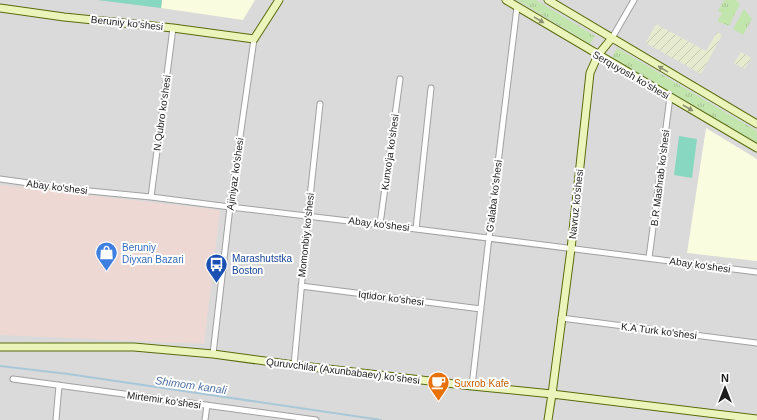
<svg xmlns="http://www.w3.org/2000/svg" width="757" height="420" viewBox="0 0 757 420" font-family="Arial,sans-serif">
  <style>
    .residential { fill: #dbdada }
    .commercial { fill: #edd8d4 }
    .education { fill: #f9fcde }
    .farmland { fill: url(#farmland-furrows) }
    .grass { fill: url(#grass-tufts) }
    .pitch { fill: #88d7c1 }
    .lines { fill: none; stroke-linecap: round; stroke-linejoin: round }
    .stream { stroke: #a8c8d8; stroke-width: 2 }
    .street-casing { stroke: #a1a1a1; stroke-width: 7 }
    .secondary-casing { stroke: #576b0d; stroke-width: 9 }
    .street { stroke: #fff; stroke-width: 5 }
    .secondary { stroke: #ebf4bb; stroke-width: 7 }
    .oneway { fill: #8e9374 }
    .labels { text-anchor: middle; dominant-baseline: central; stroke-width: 4; stroke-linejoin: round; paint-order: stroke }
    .street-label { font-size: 10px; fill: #1d1d1d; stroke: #fff }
    .shop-label { font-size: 10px; fill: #366cbe; stroke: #fff; text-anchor: start }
    .transit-label { font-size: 10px; fill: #164399; stroke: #fff; text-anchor: start }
    .food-label { font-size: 10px; fill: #c56008; stroke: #fff; text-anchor: start }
    .water-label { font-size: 11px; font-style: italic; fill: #5272a5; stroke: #fff }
  </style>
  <defs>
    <pattern id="farmland-furrows" width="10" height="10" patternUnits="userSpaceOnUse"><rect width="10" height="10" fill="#e6ebd0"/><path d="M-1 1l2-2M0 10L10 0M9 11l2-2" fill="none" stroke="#c5c9b2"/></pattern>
    <pattern id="grass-tufts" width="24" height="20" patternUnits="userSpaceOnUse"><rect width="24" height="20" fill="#c2e4ad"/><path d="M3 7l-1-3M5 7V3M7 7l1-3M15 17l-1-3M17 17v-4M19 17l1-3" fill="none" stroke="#a6c394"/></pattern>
  </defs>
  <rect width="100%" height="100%" fill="#eeebe4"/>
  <path class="residential" d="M0,0H757V420H0Z"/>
  <path class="commercial" d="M0,185L220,210L204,344L0,335Z"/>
  <path class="education" d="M162,0H255L243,20L161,8Z
    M706,128L757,159V261L687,253Z"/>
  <path class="farmland" d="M656,24L706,51L717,32L722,35L701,74L646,43Z
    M741,52L751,58L745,69L734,63Z"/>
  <path class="grass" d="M517,0H536L595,36L590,44Z
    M724,0H736L740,4L729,26L717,21L722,13L718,11Z
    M744,9L752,19L743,35L733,29Z
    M617,48L757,131V143L612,57Z"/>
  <path class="pitch" d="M97,0H162L161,8Z
    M679,136L697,139L692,178L674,175Z"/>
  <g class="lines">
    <path class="stream" d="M0,366L68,374L381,420"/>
    <defs>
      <path id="street" d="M612,38L634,0
        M0,179L79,190L151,197L230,207L416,229L757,272
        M151,197L173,28
        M380,224L400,79
        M416,229L431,88
        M649,258L670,97
        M301,286L481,309
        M561,318L757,343
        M213,354L230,207L254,39
        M294,365L308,216L320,104
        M13,379L316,420
        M472,386L489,237L517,7
        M56,420L59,385
        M205,420L207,405"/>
      <path id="secondary" d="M506,0L757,148
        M548,0L757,124
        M0,8L64,17L173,28L254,39L279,0
        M0,347H134L213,354L294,365L472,386L552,394L757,419
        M548,420L552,394L571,249L590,73L598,55L612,38"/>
    </defs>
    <use href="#street" class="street-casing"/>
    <use href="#secondary" class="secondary-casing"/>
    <use href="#street" class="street"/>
    <use href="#secondary" class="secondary"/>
  </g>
  <defs><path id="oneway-solid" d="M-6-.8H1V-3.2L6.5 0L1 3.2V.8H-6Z"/></defs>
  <g class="oneway">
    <use href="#oneway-solid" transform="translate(539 20) rotate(31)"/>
    <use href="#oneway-solid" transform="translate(663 69) rotate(-149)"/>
    <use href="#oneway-solid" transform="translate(688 108) rotate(30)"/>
  </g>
  <defs>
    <symbol id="shop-pin" viewBox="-11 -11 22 30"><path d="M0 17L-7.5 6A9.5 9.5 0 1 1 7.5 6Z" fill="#3f7fe0" stroke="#fff"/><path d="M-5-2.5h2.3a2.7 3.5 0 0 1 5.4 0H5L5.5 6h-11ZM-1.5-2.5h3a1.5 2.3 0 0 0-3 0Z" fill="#fff"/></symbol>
    <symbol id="bus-pin" viewBox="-11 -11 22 30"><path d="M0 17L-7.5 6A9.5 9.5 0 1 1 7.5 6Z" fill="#1a4fb4" stroke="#fff"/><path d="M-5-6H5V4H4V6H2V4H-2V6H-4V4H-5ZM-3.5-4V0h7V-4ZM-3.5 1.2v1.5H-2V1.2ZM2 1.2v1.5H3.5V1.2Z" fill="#fff"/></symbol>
    <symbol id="cafe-pin" viewBox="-11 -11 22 30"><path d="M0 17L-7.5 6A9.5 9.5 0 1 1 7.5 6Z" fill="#e8710a" stroke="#fff"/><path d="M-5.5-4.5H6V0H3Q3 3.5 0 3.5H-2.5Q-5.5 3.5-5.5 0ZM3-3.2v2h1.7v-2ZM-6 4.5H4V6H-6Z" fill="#fff"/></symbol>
  </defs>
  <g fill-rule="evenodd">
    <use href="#shop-pin" x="94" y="240" width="25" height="34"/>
    <use href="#bus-pin" x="204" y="252" width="25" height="34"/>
    <use href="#cafe-pin" x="426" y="370" width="25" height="34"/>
  </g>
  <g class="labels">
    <g class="street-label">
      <text transform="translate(127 23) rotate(6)">Beruniy ko'shesi</text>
      <text transform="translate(631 75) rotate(30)">Serquyosh ko'shesi</text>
      <text transform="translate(162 113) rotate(-82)">N.Qubro ko'shesi</text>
      <text transform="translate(390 152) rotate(-82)">Kunxo'ja ko'shesi</text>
      <text transform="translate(235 174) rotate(-82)">Ajiniyaz ko'shesi</text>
      <text transform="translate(660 178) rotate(-83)">B.R Mashrab ko'shesi</text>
      <text transform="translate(57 187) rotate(7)">Abay ko'shesi</text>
      <text transform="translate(494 196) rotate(-83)">G'alaba ko'shesi</text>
      <text transform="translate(576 204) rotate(-84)">Navruz ko'shesi</text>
      <text transform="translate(379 224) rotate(7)">Abay ko'shesi</text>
      <text transform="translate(306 235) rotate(-84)">Momonbiy ko'shesi</text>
      <text transform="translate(700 265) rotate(8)">Abay ko'shesi</text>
      <text transform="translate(391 298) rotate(7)">Iqtidor ko'shesi</text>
      <text transform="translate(659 331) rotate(7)">K.A Turk ko'shesi</text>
      <text transform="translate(343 371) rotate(7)">Quruvchilar (Axunbabaev) ko'shesi</text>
      <text transform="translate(164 400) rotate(8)">Mirtemir ko'shesi</text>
    </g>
    <g class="shop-label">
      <text x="122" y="247">Beruniy<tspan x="122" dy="12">Diyxan Bazari</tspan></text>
    </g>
    <g class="transit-label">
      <text x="232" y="258">Marashutstka<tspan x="232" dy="12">Boston</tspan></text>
    </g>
    <g class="food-label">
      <text x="454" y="383">Suxrob Kafe</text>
    </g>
    <g class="water-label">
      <text transform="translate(191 385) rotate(8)">Shimom kanali</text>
    </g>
  </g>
  <g transform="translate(725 388)" stroke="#ffffff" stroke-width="3" paint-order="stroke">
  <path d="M0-3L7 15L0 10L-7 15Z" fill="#1d1d1d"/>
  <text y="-6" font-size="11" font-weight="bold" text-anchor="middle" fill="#1d1d1d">N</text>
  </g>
</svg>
